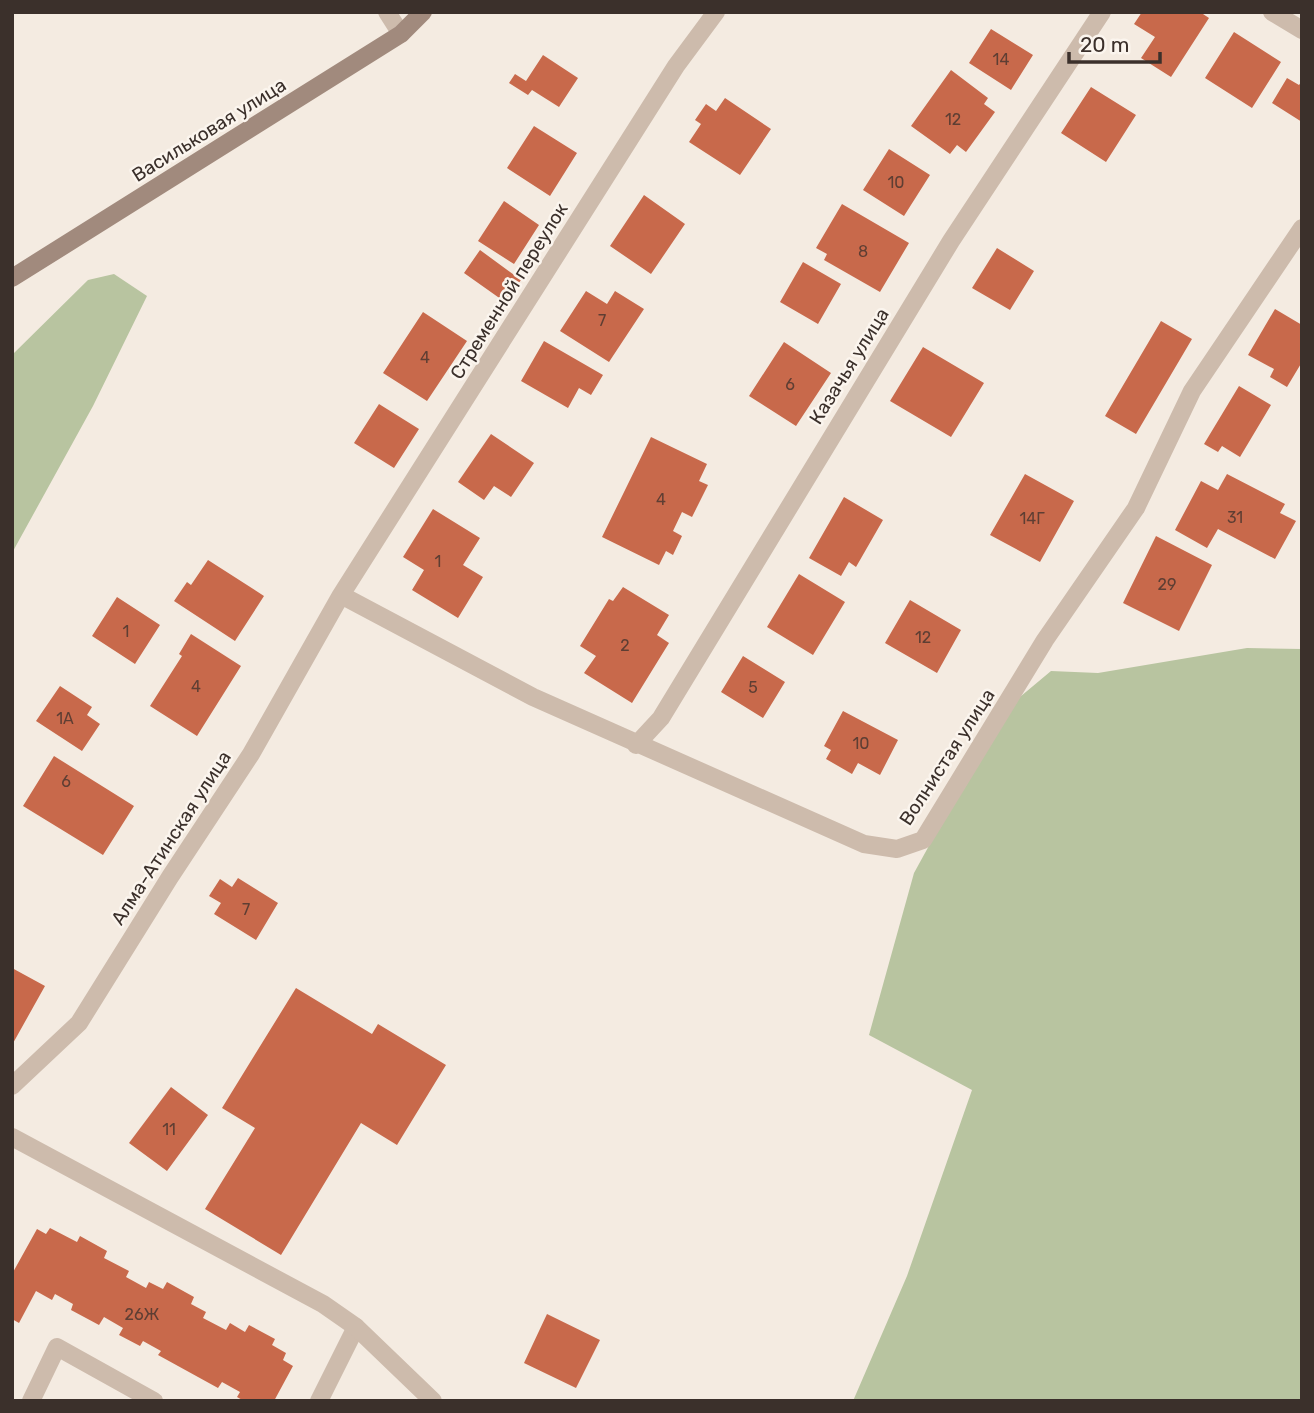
<svg xmlns="http://www.w3.org/2000/svg" width="1314" height="1413" viewBox="0 0 1314 1413" font-family="Rubik,sans-serif">
  <style>
    .green { fill: #b8c4a0 }
    .building { fill: #c8694b }
    .lines { fill: none; stroke-linecap: round; stroke-linejoin: round }
    .lane { stroke: #cdbbac; stroke-width: 18 }
    .street { stroke: #cdbbac; stroke-width: 18 }
    .secondary { stroke: #a18a7d; stroke-width: 18 }
    .labels { text-anchor: middle; dominant-baseline: central; stroke-width: 5; stroke-linejoin: round; paint-order: stroke }
    .number-label { font-size: 16px; fill: #5e3e33 }
    .street-label { font-size: 19px; fill: #3b302b; stroke: #fbf5ee }
  </style>
  <rect width="100%" height="100%" fill="#f4ebe1"/>
  <path class="green" d="M114,274L147,296L93,406L12,553V355L88,280Z
    M1247,648L1302,649V1401H853L907,1276L972,1090L869,1035L914,873L1003,711L1051,671L1098,673Z"/>
  <path class="building" d="M1142,12H1200L1209,18L1171,77L1141,58L1155,37L1134,24Z
    M991,29L1033,55L1011,90L969,63Z
    M1234,32L1281,62L1252,108L1205,78Z
    M543,55L578,78L559,107L532,90L528,95L509,83L515,74L526,81Z
    M951,70L988,98L984,104L995,112L966,152L957,145L950,154L911,126Z
    M1287,78L1299,85L1302,81V122L1272,103Z
    M1091,87L1136,115L1106,162L1061,133Z
    M725,98L771,129L740,175L689,142L701,124L695,120L706,104L716,111Z
    M534,126L577,153L550,196L507,168Z
    M889,149L930,175L904,216L863,190Z
    M644,195L685,224L651,274L610,246Z
    M504,201L539,225L514,264L478,241Z
    M842,204L909,243L880,292L824,260L827,254L816,248Z
    M997,248L1034,271L1010,310L972,288Z
    M480,250L521,280L505,302L464,273Z
    M803,262L841,284L818,324L780,302Z
    M586,291L607,304L615,291L644,309L609,362L560,331Z
    M1275,309L1302,325V362L1287,387L1270,377L1274,369L1248,355Z
    M423,312L467,341L427,401L383,373Z
    M1161,321L1192,339L1136,434L1105,416Z
    M544,341L603,375L591,395L579,388L568,408L521,381Z
    M784,342L831,373L796,426L749,396Z
    M923,347L984,383L951,437L890,401Z
    M1239,386L1271,405L1240,457L1222,446L1218,452L1204,444Z
    M379,404L419,429L394,468L354,443Z
    M491,434L534,463L511,497L494,486L484,500L458,482Z
    M651,437L707,464L699,481L708,485L692,517L682,512L673,531L682,536L673,555L666,551L659,565L602,537Z
    M1025,474L1074,501L1040,562L990,535Z
    M1227,474L1285,504L1280,513L1296,521L1275,559L1218,529L1207,548L1175,530L1201,481L1218,490Z
    M844,497L883,520L856,567L849,562L841,576L809,558Z
    M433,509L480,538L463,565L483,577L458,618L412,590L424,570L403,557Z
    M1156,536L1212,565L1179,631L1123,603Z
    M208,560L264,596L235,641L174,601L187,582L191,585Z
    M799,574L845,602L813,655L767,627Z
    M623,587L669,615L657,635L669,643L632,703L584,673L596,656L580,646L609,599L613,601Z
    M117,597L160,625L135,664L92,636Z
    M910,600L961,630L937,673L885,643Z
    M191,634L241,666L197,736L150,706L182,656L179,654Z
    M743,656L785,682L763,718L721,692Z
    M60,686L92,707L87,715L100,724L82,751L36,721Z
    M843,711L898,740L880,775L858,763L852,774L826,759L831,750L824,746Z
    M54,756L134,806L103,855L23,806Z
    M238,878L278,903L256,940L214,914L221,903L209,896L220,879L232,887Z
    M12,968L45,986L12,1045Z
    M296,988L372,1034L378,1024L446,1065L397,1145L361,1123L281,1255L205,1209L255,1128L222,1108Z
    M171,1087L208,1115L167,1171L129,1143Z
    M50,1228L77,1242L80,1236L107,1251L104,1258L129,1271L126,1277L146,1288L149,1282L163,1289L167,1282L194,1297L191,1304L206,1312L203,1318L226,1330L230,1323L245,1332L249,1325L275,1339L272,1345L286,1353L283,1360L293,1366L274,1401H244L237,1397L240,1392L222,1382L218,1388L158,1355L161,1351L143,1341L140,1346L119,1335L123,1328L104,1317L99,1325L71,1310L73,1304L55,1294L52,1300L36,1291L19,1323L12,1319V1274L37,1229L46,1234Z
    M547,1314L600,1340L576,1388L524,1363Z"/>
  <g class="lines">
    <path class="lane" d="M31,1401L57,1347L154,1401
      M319,1401L356,1327"/>
    <path class="street" d="M387,12L401,34
      M1272,12L1302,30
      M341,595L533,697L864,844L897,849L923,840L1045,640L1136,508L1192,391L1302,228
      M636,745L661,718L951,241L1102,12
      M12,1086L79,1023L170,877L251,754L341,595L676,66L716,12
      M12,1137L323,1304L356,1327L433,1401"/>
    <path class="secondary" d="M12,278L401,34L423,12"/>
  </g>
  <g class="labels">
    <g class="number-label">
      <text x="1001" y="59">14</text>
      <text x="953" y="119">12</text>
      <text x="896" y="182">10</text>
      <text x="863" y="251">8</text>
      <text x="602" y="320">7</text>
      <text x="425" y="357">4</text>
      <text x="790" y="384">6</text>
      <text x="661" y="499">4</text>
      <text x="1235" y="517">31</text>
      <text x="1032" y="518">14Г</text>
      <text x="438" y="561">1</text>
      <text x="1167" y="584">29</text>
      <text x="126" y="631">1</text>
      <text x="923" y="637">12</text>
      <text x="625" y="645">2</text>
      <text x="196" y="686">4</text>
      <text x="753" y="687">5</text>
      <text x="65" y="718">1А</text>
      <text x="861" y="743">10</text>
      <text x="66" y="781">6</text>
      <text x="246" y="909">7</text>
      <text x="169" y="1129">11</text>
      <text x="142" y="1314">26Ж</text>
    </g>
    <g class="street-label">
      <text transform="translate(209 130) rotate(-32)">Васильковая улица</text>
      <text transform="translate(509 291) rotate(-58)">Стременной переулок</text>
      <text transform="translate(849 366) rotate(-58)">Казачья улица</text>
      <text transform="translate(947 757) rotate(-57)">Волнистая улица</text>
      <text transform="translate(171 838) rotate(-57)">Алма-Атинская улица</text>
    </g>
  </g>
  <rect width="1314" height="1413" fill="none" stroke="#3b302b" stroke-width="28"/>
  <path d="M1069 52v10h91v-10" fill="none" stroke="#3b302b" stroke-width="3.5"/>
  <text x="1080" y="52" font-size="21" fill="#3b302b" stroke="#fbf5ee" stroke-width="5" paint-order="stroke">20 m</text>
</svg>
